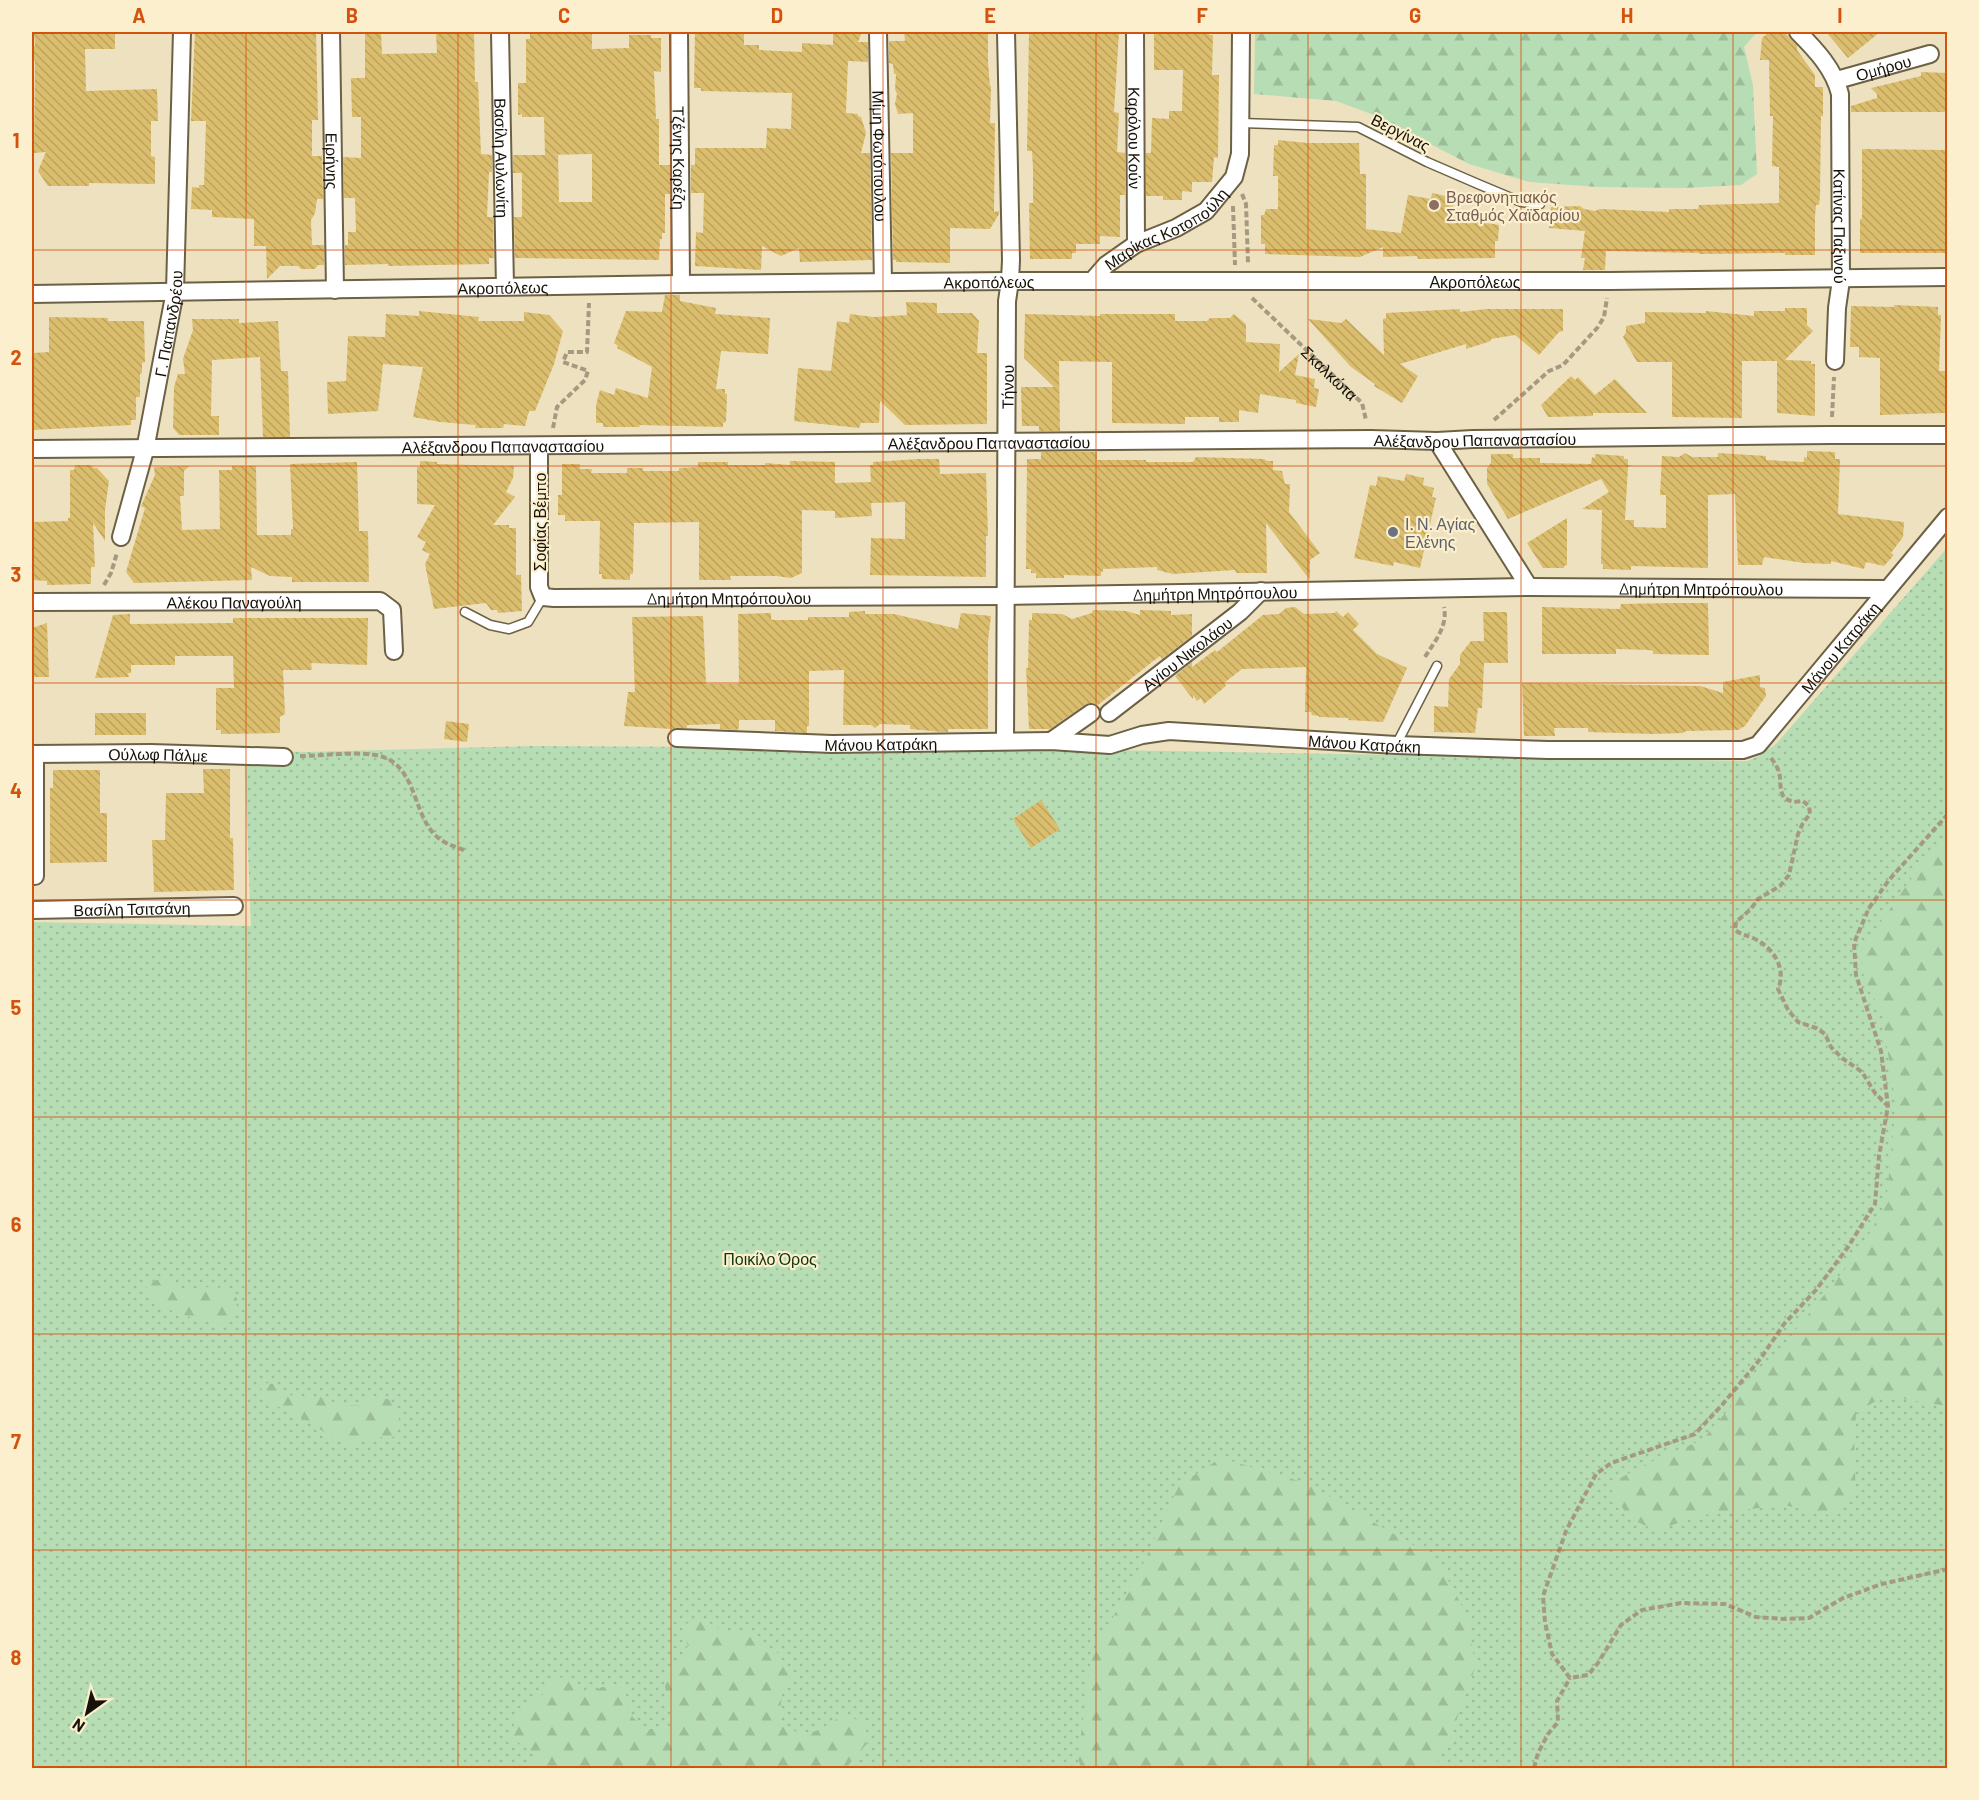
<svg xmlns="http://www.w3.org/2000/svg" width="1979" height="1800" viewBox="0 0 1979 1800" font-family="Barlow,sans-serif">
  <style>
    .green { fill: url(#green-dots) }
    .forest { fill: url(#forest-firs) }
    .building { fill: url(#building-back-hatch) }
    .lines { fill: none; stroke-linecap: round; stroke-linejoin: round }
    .lane-casing { stroke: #6c6144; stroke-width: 11 }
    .street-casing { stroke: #6c6144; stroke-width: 20 }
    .path { stroke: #a59a81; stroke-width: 4; stroke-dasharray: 6 3; stroke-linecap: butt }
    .lane { stroke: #fff; stroke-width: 8 }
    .street { stroke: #fff; stroke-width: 16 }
    .grid { fill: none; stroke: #d3520c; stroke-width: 1.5; stroke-opacity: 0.55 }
    .education-dot { fill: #8d6e63; stroke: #fbefcd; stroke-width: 2 }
    .worship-dot { fill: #6b7280; stroke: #fbefcd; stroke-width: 2 }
    .labels { text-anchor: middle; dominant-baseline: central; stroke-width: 4.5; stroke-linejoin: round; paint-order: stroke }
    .street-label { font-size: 16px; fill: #171207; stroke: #fbefcd }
    .education-label { font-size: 16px; fill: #785e54; stroke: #fbefcd; text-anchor: start }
    .worship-label { font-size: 16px; fill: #5b616d; stroke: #fbefcd; text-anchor: start }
    .park-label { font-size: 16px; fill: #0d370e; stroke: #fbefcd }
    .neatline { fill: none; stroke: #d3520c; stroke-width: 2 }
    .grid-label { font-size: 20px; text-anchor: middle; font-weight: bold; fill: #d3520c }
  </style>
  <defs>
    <pattern id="green-dots" width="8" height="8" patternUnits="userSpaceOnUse" patternTransform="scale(1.5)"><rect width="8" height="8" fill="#b7ddb5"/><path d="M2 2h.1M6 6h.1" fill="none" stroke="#9dbd9a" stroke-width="1.8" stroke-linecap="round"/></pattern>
    <pattern id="forest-firs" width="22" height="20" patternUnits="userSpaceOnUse" patternTransform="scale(1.5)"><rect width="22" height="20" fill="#b7ddb5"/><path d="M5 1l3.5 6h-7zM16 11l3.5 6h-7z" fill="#9dbd9a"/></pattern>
    <pattern id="building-back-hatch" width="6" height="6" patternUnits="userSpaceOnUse" patternTransform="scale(1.5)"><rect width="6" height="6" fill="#dbbe6d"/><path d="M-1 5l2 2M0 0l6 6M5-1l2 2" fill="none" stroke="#bba25d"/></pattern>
  </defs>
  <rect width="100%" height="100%" fill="#eee1c0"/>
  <path class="green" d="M1947,548L1948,804L1946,806H1948L1947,1768H32V922L251,926L244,750L305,752L533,746L1049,749L1747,761L1759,756L1776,744Z"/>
  <path class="forest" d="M1255,32H1757L1744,47L1753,85L1757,174L1741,185L1683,188L1598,187L1529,182L1469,164L1374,115L1336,101L1254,94Z
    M1947,839V1406L1884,1396L1856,1413L1854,1456L1856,1489L1833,1516L1784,1505L1709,1514L1655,1530L1629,1518L1608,1485L1644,1465L1702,1440L1775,1356L1861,1249L1886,1203L1896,1106L1882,1014L1864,978L1861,952L1870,937L1924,861Z
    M164,1279L185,1290L204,1287L223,1288L237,1298L236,1316L224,1325C197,1319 173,1314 150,1300L145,1282Z
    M257,1382L273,1384L290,1395L305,1399L323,1397L341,1406L363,1405L371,1396L388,1399L401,1411L394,1437C377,1436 363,1439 348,1446L331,1437L310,1422L293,1415L269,1401Z
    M1221,1458L1306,1483L1437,1559L1469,1619L1475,1668L1449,1741L1434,1768H1081L1078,1758L1091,1656L1143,1564L1179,1485Z
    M701,1617L721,1631L747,1633L777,1652L791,1675L782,1695L778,1725C810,1739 816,1733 844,1714L864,1723L869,1741L846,1768H535L534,1754L511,1737L518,1709L541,1697L555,1677L576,1679L585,1697L602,1687L625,1688L629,1713L645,1730L674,1725L669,1708L664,1681L688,1646L682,1626Z"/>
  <path class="building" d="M34,32H115V49H85L86,91L157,89L158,121H151V156L155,157V184L89,183V186H48L38,171L46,152L34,153L35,61L32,59V49L35,45Z
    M195,32H316L318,120H312V156H322L323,199H317L315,213L311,220L312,245H324V265H318L315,269H301L298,266H280L267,279L266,246H254V219L212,217V210L191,209L192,187L199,188V185H204L206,121H191Z
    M365,32H381L382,54L437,53L436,32H474L475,82H478L481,154L492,155V172H489L487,217H493L494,258H489V264L388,266V264L345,265V245H348V232H356L355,198H344L343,157L361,158V117H352L351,78H365Z
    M530,32H592V49L629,48V35H651V38H661V72L654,71L656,119H659V165H670V194H665V233H662V239H660L659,260L515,258L514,217H522V173H513V155H558L559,202H592V154L545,155L544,117H522V114L518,115V83H526V39H530Z
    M695,32H744V45H759V50L802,52V43L833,45V32H862L858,42H868V62L848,61L846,113L858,114V116L861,117L866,133L861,153H870L872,260L800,262L799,248L781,256L762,246L761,270L695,266L696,232L703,233L704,193H691V165H695V148H766L767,128L791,129L792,93L701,91V88H694Z
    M904,32H988V62L990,86H991L990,123H995L994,212L999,211V214L990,229L950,228V263L896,262V260H893L891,153H913V113L898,114L895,104L897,94L895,89L896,74H894L893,64L889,63V41H905Z
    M1029,32H1119L1114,112L1119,113L1117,152L1125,153V195H1120V237L1100,236V244H1076V253H1072V259H1030L1029,203H1033V169L1032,151H1027Z
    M1154,32H1209V35H1213L1212,75H1219L1218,158L1214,157L1212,182H1192V192L1182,191V200H1163V196H1146V153H1151L1152,118L1169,119V111H1182L1183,70H1154Z
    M1769,32H1784L1797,45V50L1815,75V87H1823V116H1821L1820,195L1819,205H1816L1815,216V255H1785V253L1699,254V253L1606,251L1605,270H1583L1585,258H1581L1585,231L1549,228L1551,207L1580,206L1584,209L1595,211L1600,209L1669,212V209H1698L1699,205L1779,203V167L1772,166L1773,116H1770L1769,60H1760L1762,38Z
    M1826,32H1880L1848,58Z
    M1921,72L1947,73V112H1851V106L1877,98V94L1871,88L1921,76Z
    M1278,140L1307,143H1359L1360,174H1366V229L1401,233L1408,195L1431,199L1432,193L1455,198L1451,217L1499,225L1498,241H1495V258L1418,259L1417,256L1383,257V247L1360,257L1265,254V244H1261V215H1264L1266,209H1278V176H1273L1274,145H1278Z
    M1862,149L1947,150V253H1860V219H1862Z
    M665,295H680V301L716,308L715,314L770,318L768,354L721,351L716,389H725V394H727L726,422L723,423V427L639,425L640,427H603V423H596V405L600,390L614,395L616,388L648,398L652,367L617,348L618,346L614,343L626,311L662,312Z
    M906,302L937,303V313H972L979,321L977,353H987V424L905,425L880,401L879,423H861L859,428L794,421L798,368L831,371L837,321L849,323L850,314L873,317L907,315Z
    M1894,305L1938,307V315H1941L1939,371H1947V407H1945V413L1880,415V358L1859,357V347H1850L1851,306L1894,307Z
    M1785,308H1807V325L1813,331L1785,360L1811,361V364H1815V416L1777,413V361H1742V418L1672,417V362H1637L1623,337L1626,332V326L1645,323V312L1706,313V311L1754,316V311H1785Z
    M1460,309V312L1487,309H1563V331L1559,332L1539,355L1515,335L1491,339V341L1466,349V344L1400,364L1418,376L1402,403L1374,386L1375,384L1351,367L1308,319L1341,323L1346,319L1384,355L1383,319L1386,318V313Z
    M419,311L479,317L478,321H524V312L549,315L563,331L554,364L535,411H529L525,426L504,424L503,428H475L476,425L440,422L413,417L423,367L383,364L378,411L328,414L327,382L346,381L348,336L385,337L386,314L419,316Z
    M1025,314L1100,316V314H1175V321H1207L1210,318H1230L1234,314L1246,324V342L1280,344L1279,372L1299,354L1295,375L1315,379L1314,388L1319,389L1316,407L1296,403V400L1260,394L1258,413L1239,410V422H1219V417H1185V424L1112,423V362L1059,361L1060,431H1039V426H1022L1021,387H1054L1024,358Z
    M49,317L108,318V321H144L145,362L142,363V373L140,374V397H136V420H131V425L32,430L33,353L49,352Z
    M192,319H239V323L278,321L281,371H288L290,437H263L260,357L212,360L211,416H219V435H179L173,428L174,387L178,374H185L183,359L193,330Z
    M1571,376L1575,380L1578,377L1595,395L1615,379L1647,413H1593V416L1548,417L1541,405Z
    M1807,451L1835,452V459H1840L1838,514L1904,522L1903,537L1891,553L1894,555L1884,566L1866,562L1864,569L1831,561V564L1804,563L1764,557L1762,565H1738L1735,494L1708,495V568L1631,566V570L1603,569V564H1601L1602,510L1582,509L1609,492L1601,479L1508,519L1487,484V468L1491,463V454H1513V458H1540V463L1591,464L1592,457L1595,458V454L1624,456V459H1628V465H1632L1628,467L1625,520H1634V527L1666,528V495H1660L1662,456L1679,457L1685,453L1692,457H1718V453L1766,456V460L1804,462V457L1807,458Z
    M1041,452H1097V460H1146V462H1193L1196,457L1264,459L1267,461H1273V470L1282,471L1285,484H1290L1289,512L1320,553L1310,560V580L1266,523L1267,573H1236L1235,570L1173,574L1157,570V567L1103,569V572L1101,571V576L1064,575V578H1036V573H1031V569H1026L1027,459H1041Z
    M919,459H939L940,474L986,473L988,536H986V577L870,575L871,538L905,539V502L871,503L872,516L835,518V511L802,510V573L791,578L776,576H730L731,580H699V522L634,523L633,574H630V580L602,579V574H599L600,521H565V515H558V495H562V464H580V469H592L591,473H627V468H643V471H679V468L698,467V462H728V465H765V463L790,465V461L835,462V483L871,482L870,465H873V462Z
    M420,461L437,462V464L514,466L513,478L506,492L515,497L493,525H509V528H516V575H521L522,611L498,613L497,610H491L486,603L434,609L425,564L430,554L422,550L426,542L417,537L435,505L417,504V467H420Z
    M357,462L359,531H368L369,582H292V577L270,576L251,567L252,580L134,583L126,572L145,508L141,506L155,475L154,467L189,466L184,471V496H180L182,530L220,529L219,470H232V466H256L257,535H291V529H293L290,464Z
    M75,465H91L94,468H97L109,481L105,510V541L93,523L95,567H91V584L47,585V581L32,580V522L68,521V518H70V470H74Z
    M1406,474L1424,478L1423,485L1434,488L1432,497L1436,498L1420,568L1394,562L1393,566L1354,558L1370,485L1376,486L1378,476L1404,481Z
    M1567,518V565L1564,566V568H1543L1527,543Z
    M1673,603H1708L1709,655L1653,654V651L1649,650L1616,649V654H1542V607L1620,609L1621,604Z
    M1295,607L1304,614L1335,613L1336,611L1343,617L1348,612L1359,624L1353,630L1377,654L1407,668L1383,722L1348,720L1349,718L1319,717V716L1312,715L1311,712H1305L1306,667L1242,669L1224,683L1226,686L1204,704L1201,698L1197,701L1193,695V699L1175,676L1192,662V667L1215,650L1217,652L1263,615L1279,614L1286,608Z
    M1093,610L1126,611L1140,615V610L1171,611V615L1192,614V636L1162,659L1160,656L1152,662L1098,705L1091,703L1086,704L1050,729H1029L1026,668H1028L1029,620H1032V613L1062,614L1072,619L1092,613Z
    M865,611V614H894L958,629L961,613L991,616L988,641V729H948V732H942L910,729V725L880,724L875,728L871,725H843L844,670L809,671V726H807V733L775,731V720H739V728L737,730L720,729V724L687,725V728L672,729L624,726L628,692H635L632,617L703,616L706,684H739L738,614L771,613V619L773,620H808V617H849V612Z
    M1483,612H1507L1508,663H1484L1482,708H1478L1475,733L1434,732V706L1448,707L1449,679L1460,664V655L1471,641H1484Z
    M130,614V624L233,623V618H368L367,665L311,663L312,670H283L285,714L280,717V733L221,734V730H216V688H234L233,656H175V665H131V673H128L129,677L95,678L113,615Z
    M47,623L49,677H32V628Z
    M1760,675V687L1765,688L1766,696L1745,726L1738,730L1686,731L1683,733L1653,734L1588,732V728H1554L1555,736H1524L1522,683L1700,686L1723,693V682Z
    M95,713H146V735H95Z
    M446,721L469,724L467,742L444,739Z
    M203,769H230V838H233L234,890L154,892L152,840H165L166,793H204Z
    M53,770H100V813H107V862L50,863V788H53Z
    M1041,800L1060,829L1031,848L1013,819Z"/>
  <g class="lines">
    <defs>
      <path id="lane" d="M1241,123L1358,127L1427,162L1478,184L1521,202L1540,204
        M465,612L490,625L509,629L528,622L543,597
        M1396,745L1437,666"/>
      <g id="street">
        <path id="s2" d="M331,32L335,290"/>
        <path id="s3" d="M500,32L505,286"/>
        <path id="s4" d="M679,32L681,284"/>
        <path id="s5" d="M878,32L883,282"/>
        <path id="s6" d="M1135,32L1136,244"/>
        <path id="s7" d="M1798,32C1816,50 1834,69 1840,94L1841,280L1837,308L1835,361"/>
        <path id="s8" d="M1837,80L1930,54"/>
        <path id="s9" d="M1092,281L1106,265L1136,244L1176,228L1206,211L1234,177L1240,154L1241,32"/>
        <path id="s10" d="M32,294L681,284L1010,281H1610L1948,277"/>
        <path d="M1437,441L1529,587"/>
        <path id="s11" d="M539,446V587L543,597L554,598L1007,596L1529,587L1887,589"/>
        <path id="s12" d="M32,449L1371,439L1437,441L1473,439L1831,435H1948"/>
        <path id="s13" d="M121,537L145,450L175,291L182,32"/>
        <path id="s14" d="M32,602L380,601L392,610L394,651"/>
        <path id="s15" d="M1109,713L1240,612L1261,591"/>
        <path id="s16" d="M677,738L832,744L1051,741L1110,745L1142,735L1169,731L1396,745L1548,750H1743L1758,745L1948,517"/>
        <path id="s17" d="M1005,741L1007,301L1010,281L1011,260L1006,32"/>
        <path d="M1051,741L1091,713"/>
        <path id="s18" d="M32,754L151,753L284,757"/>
        <path d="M35,754V876"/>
        <path id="s19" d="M32,910L234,906"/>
      </g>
    </defs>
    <use href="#lane" class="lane-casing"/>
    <use href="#street" class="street-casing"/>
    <g class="path">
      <path d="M1242,194L1246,204L1248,263"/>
      <path d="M1233,206L1235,265"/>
      <path id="s1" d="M1252,298L1362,403L1366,420"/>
      <path d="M1832,417L1834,377"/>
      <path d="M1494,420L1549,371L1563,365L1598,327L1604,317L1607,298"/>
      <path d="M553,428L557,407L585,380L588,371L563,362L567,352H587L589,303"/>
      <path d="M104,585L111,573L117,553"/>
      <path d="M1425,657C1435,641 1448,626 1444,607"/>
      <path d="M300,756C321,756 365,750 383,757C416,768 413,813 435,835C443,843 453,846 464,850"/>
      <path d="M1771,758C1786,777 1776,782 1784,798L1793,802L1803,801L1809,806L1810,814L1803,823L1798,834L1789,875L1780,886L1758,899L1751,909L1736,922L1735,930C1742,935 1746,935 1753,938C1773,947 1787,968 1778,989L1788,1010L1798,1022L1816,1028L1825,1034L1831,1047L1842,1058L1862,1072L1875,1093L1888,1106"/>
      <path d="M1948,814L1889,880L1869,908L1854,943L1856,975L1881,1051L1888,1106L1879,1156L1875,1204L1848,1247L1816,1290L1784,1324L1761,1358L1722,1405L1695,1434L1611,1463L1596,1474L1566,1531L1543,1596L1545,1622L1552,1654L1570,1678L1588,1675L1598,1663L1621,1625L1642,1610L1681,1603L1725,1604L1756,1617L1784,1619L1809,1618L1843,1598L1882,1584L1948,1569"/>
      <path d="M1534,1768L1538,1753L1548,1734L1558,1722L1557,1701L1570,1678"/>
    </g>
    <use href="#lane" class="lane"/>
    <use href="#street" class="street"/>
  </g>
  <path class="grid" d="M246,32V1768M458,32V1768M671,32V1768M883,32V1768M1096,32V1768M1308,32V1768M1521,32V1768M1733,32V1768M32,250H1948M32,466H1948M32,683H1948M32,900H1948M32,1117H1948M32,1334H1948M32,1550H1948"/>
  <circle class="education-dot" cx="1434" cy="205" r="6"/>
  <circle class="worship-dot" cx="1393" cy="532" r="6"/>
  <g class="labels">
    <g class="street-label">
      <text stroke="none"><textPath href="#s8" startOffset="48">Ομήρου</textPath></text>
      <text transform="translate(1401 132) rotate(27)">Βεργίνας</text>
      <text stroke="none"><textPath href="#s6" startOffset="106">Καρόλου Κούν</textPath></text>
      <text stroke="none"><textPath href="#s5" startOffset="124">Μίμη Φωτόπουλου</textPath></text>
      <text stroke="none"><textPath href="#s4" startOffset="126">Τζένης Καρέζη</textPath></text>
      <text stroke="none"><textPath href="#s3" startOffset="126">Βασίλη Αυλωνίτη</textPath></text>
      <text stroke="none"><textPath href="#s2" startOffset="129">Ειρήνης</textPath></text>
      <text stroke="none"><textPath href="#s7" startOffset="208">Κατίνας Παξινού</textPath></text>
      <text stroke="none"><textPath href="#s9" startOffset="92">Μαρίκας Κοτοπούλη</textPath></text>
      <text stroke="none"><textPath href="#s10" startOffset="957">Ακροπόλεως</textPath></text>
      <text stroke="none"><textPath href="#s10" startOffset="1443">Ακροπόλεως</textPath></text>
      <text stroke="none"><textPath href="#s10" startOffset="471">Ακροπόλεως</textPath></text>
      <text stroke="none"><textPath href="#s13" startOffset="219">Γ. Παπανδρέου</textPath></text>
      <text stroke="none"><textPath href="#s1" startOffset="108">Σκαλκώτα</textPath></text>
      <text stroke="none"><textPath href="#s17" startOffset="354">Τήνου</textPath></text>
      <text stroke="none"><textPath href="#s12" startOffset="1443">Αλέξανδρου Παπαναστασίου</textPath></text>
      <text stroke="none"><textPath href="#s12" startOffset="957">Αλέξανδρου Παπαναστασίου</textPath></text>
      <text stroke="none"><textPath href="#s12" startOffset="471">Αλέξανδρου Παπαναστασίου</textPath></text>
      <text transform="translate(539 522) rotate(-90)">Σοφίας Βέμπο</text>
      <text stroke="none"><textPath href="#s11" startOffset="1310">Δημήτρη Μητρόπουλου</textPath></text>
      <text stroke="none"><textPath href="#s11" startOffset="824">Δημήτρη Μητρόπουλου</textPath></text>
      <text stroke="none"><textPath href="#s11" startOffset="338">Δημήτρη Μητρόπουλου</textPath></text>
      <text stroke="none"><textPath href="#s14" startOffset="202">Αλέκου Παναγούλη</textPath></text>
      <text stroke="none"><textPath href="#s16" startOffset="1212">Μάνου Κατράκη</textPath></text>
      <text stroke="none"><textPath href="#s15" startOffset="98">Αγίου Νικολάου</textPath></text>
      <text stroke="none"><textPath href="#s16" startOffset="204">Μάνου Κατράκη</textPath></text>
      <text stroke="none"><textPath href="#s16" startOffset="690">Μάνου Κατράκη</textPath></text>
      <text stroke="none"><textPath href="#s18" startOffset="126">Ούλωφ Πάλμε</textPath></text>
      <text stroke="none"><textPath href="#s19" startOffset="100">Βασίλη Τσιτσάνη</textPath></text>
    </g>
    <g class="education-label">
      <text x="1446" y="196">Βρεφονηπιακός<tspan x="1446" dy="18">Σταθμός Χαϊδαρίου</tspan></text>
    </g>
    <g class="worship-label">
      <text x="1405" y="523">Ι. Ν. Αγίας<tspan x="1405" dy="18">Ελένης</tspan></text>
    </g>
    <g class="park-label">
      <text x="770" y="1258">Ποικίλο Όρος</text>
    </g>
  </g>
  <rect width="1979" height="1800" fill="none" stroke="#fbefcd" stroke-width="66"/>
  <g transform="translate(87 1713) rotate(214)" stroke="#fbefcd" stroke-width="4.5" paint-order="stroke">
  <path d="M0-4.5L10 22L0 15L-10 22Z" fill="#171207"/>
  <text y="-9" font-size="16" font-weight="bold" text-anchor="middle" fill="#171207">N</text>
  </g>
  <rect x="33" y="33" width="1913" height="1734" class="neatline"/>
  <g class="grid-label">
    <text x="139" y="23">A</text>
    <text x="352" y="23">B</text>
    <text x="564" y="23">C</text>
    <text x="777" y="23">D</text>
    <text x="990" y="23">E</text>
    <text x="1202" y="23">F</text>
    <text x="1415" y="23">G</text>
    <text x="1627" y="23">H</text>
    <text x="1840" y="23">I</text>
    <text x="16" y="148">1</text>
    <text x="16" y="365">2</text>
    <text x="16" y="582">3</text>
    <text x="16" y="798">4</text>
    <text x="16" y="1015">5</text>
    <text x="16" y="1232">6</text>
    <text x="16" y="1449">7</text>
    <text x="16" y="1665">8</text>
  </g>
</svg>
